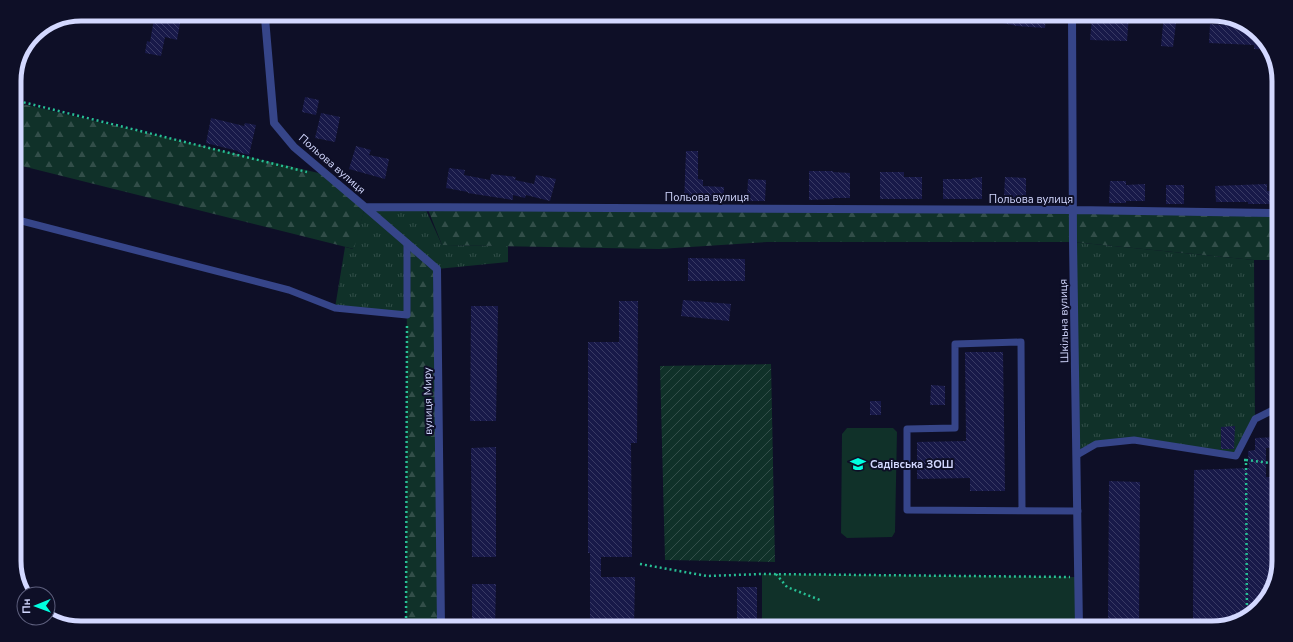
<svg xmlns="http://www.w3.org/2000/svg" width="1293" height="642" viewBox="0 0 1293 642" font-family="'Nunito Sans',sans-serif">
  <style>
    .grass { fill: url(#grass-tufts) }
    .forest { fill: url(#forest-firs) }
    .garden { fill: url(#garden-furrows) }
    .pitch { fill: #103129 }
    .building { fill: url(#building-back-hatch) }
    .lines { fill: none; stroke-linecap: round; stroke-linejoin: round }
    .path { stroke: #27bf94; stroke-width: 2.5; stroke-dasharray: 2 3; stroke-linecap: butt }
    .service { stroke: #364589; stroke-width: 7 }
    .minor { stroke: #364589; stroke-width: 8 }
    .labels { text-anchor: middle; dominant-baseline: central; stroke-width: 4; stroke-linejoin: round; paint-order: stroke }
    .street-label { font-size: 11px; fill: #d3d8ff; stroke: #0e0f27 }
    .poi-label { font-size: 11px; font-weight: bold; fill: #d3d8ff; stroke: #0e0f27; text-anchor: start }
    .rim { fill: none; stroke: #d3d8ff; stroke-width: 5 }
  </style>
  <defs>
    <pattern id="grass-tufts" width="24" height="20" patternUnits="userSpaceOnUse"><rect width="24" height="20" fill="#103129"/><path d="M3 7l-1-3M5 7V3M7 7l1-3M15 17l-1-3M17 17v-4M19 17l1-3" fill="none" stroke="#324e49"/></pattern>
    <pattern id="forest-firs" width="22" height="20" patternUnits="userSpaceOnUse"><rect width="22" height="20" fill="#103129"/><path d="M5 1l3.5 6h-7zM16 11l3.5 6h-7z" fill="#324e49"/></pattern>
    <pattern id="garden-furrows" width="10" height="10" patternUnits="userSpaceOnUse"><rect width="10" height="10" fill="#103129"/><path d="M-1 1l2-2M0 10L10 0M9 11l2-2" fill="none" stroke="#324e49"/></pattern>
    <pattern id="building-back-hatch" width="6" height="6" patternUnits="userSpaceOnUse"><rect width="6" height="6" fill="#181949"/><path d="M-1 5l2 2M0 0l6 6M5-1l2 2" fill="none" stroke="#393a64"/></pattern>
  </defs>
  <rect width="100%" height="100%" fill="#0e0f27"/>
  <path class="grass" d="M365,207L426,210L442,245L508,246V262L437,269L407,315L335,308L345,247L353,249Z
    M1073,242L1254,260L1255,419L1236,456L1134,440L1096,444L1077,455Z"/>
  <path class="forest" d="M14,102L327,175L365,207L354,249L14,164Z
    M427,207L1279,214V260H1254L1073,242H767L659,249L442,245Z
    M407,243L437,269L441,628H406Z"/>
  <path class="garden" d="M771,364L775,562L665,560L660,366Z"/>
  <path class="pitch" d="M847,428H893L897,432L895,532L892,537L847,538L841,533L842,434Z
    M762,574L1078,577L1079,628H762Z"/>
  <path class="building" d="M1117,14H1129L1127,41L1090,40L1092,17L1116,19Z
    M1164,14L1177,15L1173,47L1161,46Z
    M989,15H1046L1045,28L1017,26L988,20Z
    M181,18L177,40L165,37L161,56L145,53L147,41L150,42L154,19Z
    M1229,23L1245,24L1268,44L1270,50L1254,49V45L1209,43L1210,24L1229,25Z
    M305,97L319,100L316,115L302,112Z
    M321,113L340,117L335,142L315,138Z
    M211,118L244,126L245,123L256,125L249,155L238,152V151L206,143Z
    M356,146L371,150L369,155L389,159L385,179L349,169Z
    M686,151H698V179L703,180V186L724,187L723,202L684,203Z
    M449,168L465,170L464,175L490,180L491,174L516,177L515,180L534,184L536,175L556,179L550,201L526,195L525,198L513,195V200L468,193V192L446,188Z
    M809,171H833V172L850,173V198H833V199L809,200Z
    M880,172H904V177H922V199H880Z
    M982,177V199H943V179H972V178Z
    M1005,177L1026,178V199L1004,198Z
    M748,179L766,180L765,201H747Z
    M1110,181H1126V185L1145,184V201H1126V203H1109Z
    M1267,184V191H1279V204H1248V202H1216L1215,186Z
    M1166,185H1184V204H1166Z
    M688,258L745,259V281H688Z
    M683,300L731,304L729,321L681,316Z
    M619,301H638L637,443H631L632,557H601V577H635L634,628H590V553H588V342H619Z
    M471,306H498L496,421H470Z
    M965,352H1003L1005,491H970V478L917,479V442L966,441Z
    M931,385L945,386V405H930Z
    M870,401H881V415H870Z
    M1235,426L1234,449H1221V427Z
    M1277,437V447L1266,448V477H1279V561L1272,590L1249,617L1241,619H1193L1194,470L1249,468L1248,451L1255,450V438Z
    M496,447V557H472L471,448Z
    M1109,481L1140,482L1139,623L1108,622Z
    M472,584H496L495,628H472Z
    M737,587H757V621H737Z"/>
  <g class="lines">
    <path class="path" d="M14,100L307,172
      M1244,460H1246L1247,618
      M1246,460L1279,464
      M640,564L707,576L762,574L1070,577
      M776,574L787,587L820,600
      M406,628L407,324"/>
    <path class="service" d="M14,219L289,290L335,308L407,315V243
      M1077,455L1096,444L1134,440L1236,456L1255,419L1279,407
      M1022,510L1021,342L955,344V428L907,429V510L1078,511"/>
    <path class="minor" d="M1072,15L1073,242L1079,628
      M265,18L274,123L294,147L365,207L1074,210L1279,213
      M365,207L437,269L441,628"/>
  </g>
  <defs>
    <symbol id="school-bare" viewBox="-9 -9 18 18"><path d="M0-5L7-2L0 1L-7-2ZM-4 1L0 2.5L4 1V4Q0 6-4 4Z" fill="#00fee0" stroke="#0e0f27" stroke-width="2.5" paint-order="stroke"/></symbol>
  </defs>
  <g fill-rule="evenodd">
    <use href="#school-bare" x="847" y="453" width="22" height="22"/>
  </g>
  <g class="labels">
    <g class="street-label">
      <text transform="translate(332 164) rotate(41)">Польова вулиця</text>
      <text x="707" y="197">Польова вулиця</text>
      <text x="1031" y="199">Польова вулиця</text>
      <text transform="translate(1064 321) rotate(-91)">Шкільна вулиця</text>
      <text transform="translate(428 401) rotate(-91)">вулиця Миру</text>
    </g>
    <g class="poi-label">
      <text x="870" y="464">Садівська ЗОШ</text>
    </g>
  </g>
  <path d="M0 0H1293V642H0ZM81 21H1212A60 60 0 0 1 1272 81V561A60 60 0 0 1 1212 621H81A60 60 0 0 1 21 561V81A60 60 0 0 1 81 21Z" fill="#0e0f27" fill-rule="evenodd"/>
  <path class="rim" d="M81 21H1212A60 60 0 0 1 1272 81V561A60 60 0 0 1 1212 621H81A60 60 0 0 1 21 561V81A60 60 0 0 1 81 21Z"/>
  <g transform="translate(36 606) rotate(269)"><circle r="19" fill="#0e0f27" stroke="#5d5f7d"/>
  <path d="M0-3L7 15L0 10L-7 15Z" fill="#00fee0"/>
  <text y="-6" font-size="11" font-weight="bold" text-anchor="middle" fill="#d3d8ff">Пн</text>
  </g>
</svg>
